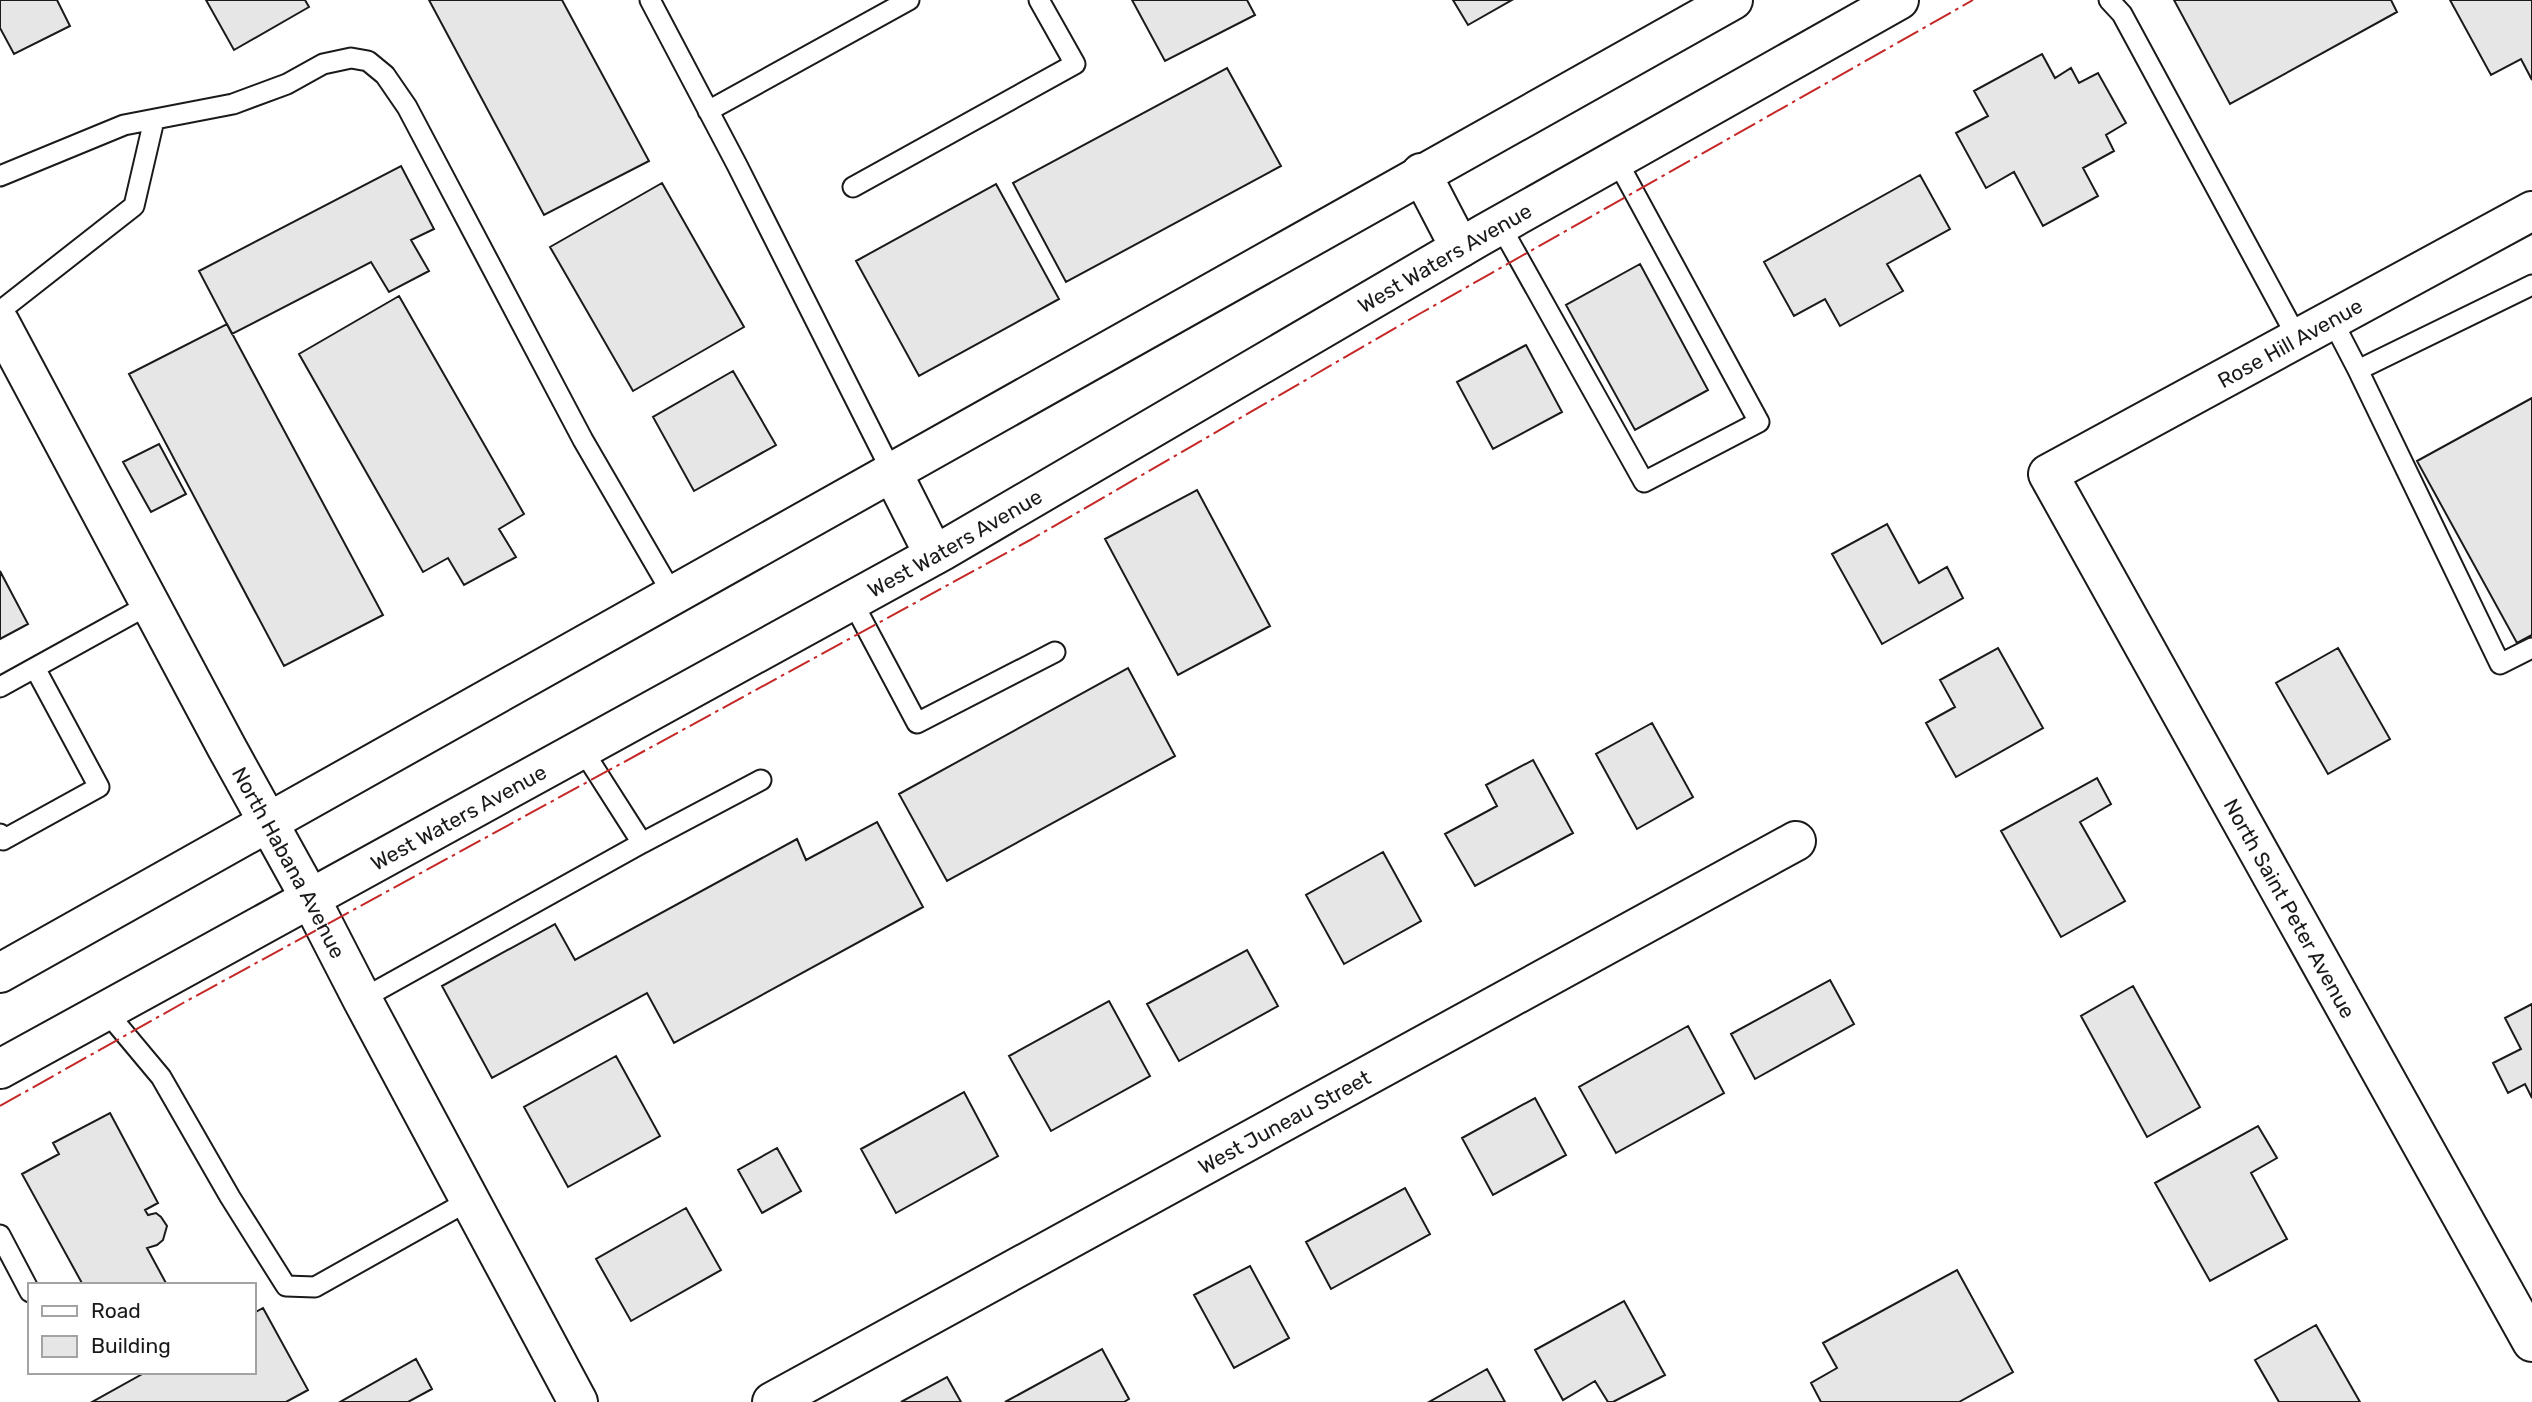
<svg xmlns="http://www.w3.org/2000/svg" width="2532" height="1402" viewBox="0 0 2532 1402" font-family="Rubik,sans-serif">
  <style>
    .building { fill: #e6e6e6; stroke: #1a1a1a; stroke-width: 2 }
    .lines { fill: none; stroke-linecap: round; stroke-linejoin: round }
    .service-casing { stroke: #1a1a1a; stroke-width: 23 }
    .minor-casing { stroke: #1a1a1a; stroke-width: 42 }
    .tertiary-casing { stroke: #1a1a1a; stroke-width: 42 }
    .secondary-casing { stroke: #1a1a1a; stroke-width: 42 }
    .service { stroke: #fff; stroke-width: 19 }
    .minor { stroke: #fff; stroke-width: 38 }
    .tertiary { stroke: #fff; stroke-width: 38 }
    .secondary { stroke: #fff; stroke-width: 38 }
    .power { stroke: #c62828; stroke-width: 2; stroke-dasharray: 24 5 3.5 5; stroke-linecap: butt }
    .labels { text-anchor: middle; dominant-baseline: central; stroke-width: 5; stroke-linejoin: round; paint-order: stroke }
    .street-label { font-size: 21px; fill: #1a1a1a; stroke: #fff }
  </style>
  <rect width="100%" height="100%" fill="#fff"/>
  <path class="building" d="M0,0H57L70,26L14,54L0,28Z
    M206,0H305L309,7L234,50Z
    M429,0H562L649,161L544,215Z
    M1132,0H1247L1255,15L1165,61Z
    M1453,0H1512L1468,25Z
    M2174,0H2391L2397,12L2230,104Z
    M2450,0H2532V80L2521,59L2491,75Z
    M2042,54L2055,78L2071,68L2079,83L2098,73L2126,123L2106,135L2114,151L2083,168L2098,196L2043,226L2014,172L1986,188L1956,133L1988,116L1974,91Z
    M1227,68L1281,166L1066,282L1013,183Z
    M401,166L434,229L411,240L429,271L389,292L371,262L232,334L199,271Z
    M1920,175L1950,229L1887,264L1903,291L1840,326L1825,299L1794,316L1764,262Z
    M662,183L744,327L633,391L550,247Z
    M996,184L1059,299L919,376L856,261Z
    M1640,264L1708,390L1635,430L1566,305Z
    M399,296L524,514L499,529L516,557L464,585L448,558L423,572L299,354Z
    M227,324L383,615L284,666L129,374Z
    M1526,345L1562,412L1493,449L1457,382Z
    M733,371L776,445L694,491L653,417Z
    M2532,398V635L2517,643L2417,461Z
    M159,444L186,494L151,512L123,462Z
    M1197,490L1270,626L1178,675L1105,539Z
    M1887,524L1919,583L1947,567L1963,598L1882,644L1832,554Z
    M0,571L28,624L0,639Z
    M1998,648L2043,728L1956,777L1926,723L1955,707L1940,680Z
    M2338,648L2390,739L2328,774L2276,683Z
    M1128,668L1175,756L947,881L899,794Z
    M1652,723L1693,797L1637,829L1596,754Z
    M1533,760L1573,833L1475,886L1445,834L1497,806L1486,785Z
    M2097,778L2111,804L2080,822L2125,901L2061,937L2001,831Z
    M877,822L923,907L674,1043L647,993L492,1078L442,986L555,924L575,960L797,839L806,860Z
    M1383,852L1421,921L1344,964L1306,895Z
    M1247,950L1278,1006L1179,1061L1147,1004Z
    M1830,980L1854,1024L1755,1079L1731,1034Z
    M2133,986L2200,1107L2147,1137L2081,1016Z
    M1109,1001L1150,1076L1051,1131L1009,1056Z
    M2532,1004V1098L2525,1084L2508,1093L2493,1063L2521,1049L2505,1018Z
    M1688,1026L1724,1093L1616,1153L1579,1087Z
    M616,1056L660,1136L568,1187L524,1107Z
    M964,1092L998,1156L896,1213L861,1149Z
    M1535,1098L1566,1155L1493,1195L1462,1138Z
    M110,1113L158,1203L145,1210L148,1215L156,1213L161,1217L167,1226L163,1240L157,1245L147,1248L167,1285H83L22,1174L59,1154L53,1143Z
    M2258,1126L2277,1158L2251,1173L2287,1239L2210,1281L2155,1183Z
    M777,1148L801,1191L762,1213L738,1170Z
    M1405,1188L1430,1234L1331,1289L1306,1242Z
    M686,1208L721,1270L631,1321L596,1259Z
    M1250,1266L1289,1338L1234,1368L1194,1295Z
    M1957,1270L2013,1372L1959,1402H1821L1811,1383L1837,1368L1823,1343Z
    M1624,1301L1665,1375L1613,1402H1608L1595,1381L1563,1400L1535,1350Z
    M263,1308L308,1390L286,1402H92L146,1372H254V1313Z
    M2316,1325L2360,1402H2279L2255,1360Z
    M1102,1349L1129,1399L1124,1402H1005Z
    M416,1359L432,1389L408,1402H340Z
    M1487,1369L1505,1402H1429Z
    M947,1377L961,1402H901Z"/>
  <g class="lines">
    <defs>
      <path id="service" d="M650,0L737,165L892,472
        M2109,0L2122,14L2298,339
        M708,111L909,0
        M0,176L124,125L233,104L287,84L323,64L351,58L368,61L385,75L407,107L583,440L673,595
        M853,187L1075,64L1039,0
        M1500,225L1644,482L1759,422L1616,159
        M0,311L134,206L154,120
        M2332,320L2358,370L2500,664L2532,648
        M2358,370L2532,285
        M852,601L917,723L1055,652
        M0,687L150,604
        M582,749L642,843L761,780
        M0,834L3,840L99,787L35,668
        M362,999L642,843
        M105,1010L161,1077L230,1197L286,1286L315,1287L470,1200
        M0,1235L30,1292"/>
      <g id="minor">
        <path id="s1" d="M2532,211L2048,474L2532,1342"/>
        <path id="s2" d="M772,1402L1796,841"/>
      </g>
      <g id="tertiary">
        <path id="s3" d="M0,323L227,748L310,898L362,999L578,1402"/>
      </g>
      <g id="secondary">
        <path d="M1421,173L1460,248"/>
        <path d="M892,472L934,555"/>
        <path d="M0,973L1733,0"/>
        <path id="s4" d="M0,1069L942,551L1484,234L1899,0"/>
      </g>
    </defs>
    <use href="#service" class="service-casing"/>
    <use href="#minor" class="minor-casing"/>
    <use href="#tertiary" class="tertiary-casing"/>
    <use href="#secondary" class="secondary-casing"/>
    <use href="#service" class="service"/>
    <use href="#minor" class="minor"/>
    <use href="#tertiary" class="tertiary"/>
    <use href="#secondary" class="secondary"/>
    <path class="power" d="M0,1106L183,1003L1032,539L1421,313L1973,0"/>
  </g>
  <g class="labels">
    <g class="street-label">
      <text stroke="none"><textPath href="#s4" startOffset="1657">West Waters Avenue</textPath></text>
      <text transform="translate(2290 343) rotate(-29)">Rose Hill Avenue</text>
      <text stroke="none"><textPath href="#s4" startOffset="1090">West Waters Avenue</textPath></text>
      <text stroke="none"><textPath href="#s4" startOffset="523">West Waters Avenue</textPath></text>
      <text stroke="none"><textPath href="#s3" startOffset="612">North Habana Avenue</textPath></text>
      <text stroke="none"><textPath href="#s1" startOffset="1048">North Saint Peter Avenue</textPath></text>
      <text stroke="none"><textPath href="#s2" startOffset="584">West Juneau Street</textPath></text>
    </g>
  </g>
  <rect x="28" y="1283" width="228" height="91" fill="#ffffff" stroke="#a3a3a3" stroke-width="2"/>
  <rect x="42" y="1306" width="35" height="10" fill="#ffffff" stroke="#a3a3a3" stroke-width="2"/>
  <text x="91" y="1318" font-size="21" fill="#1a1a1a">Road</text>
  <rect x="42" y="1336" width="35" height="21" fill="#e6e6e6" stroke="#a3a3a3" stroke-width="2"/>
  <text x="91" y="1353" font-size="21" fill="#1a1a1a">Building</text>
</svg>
